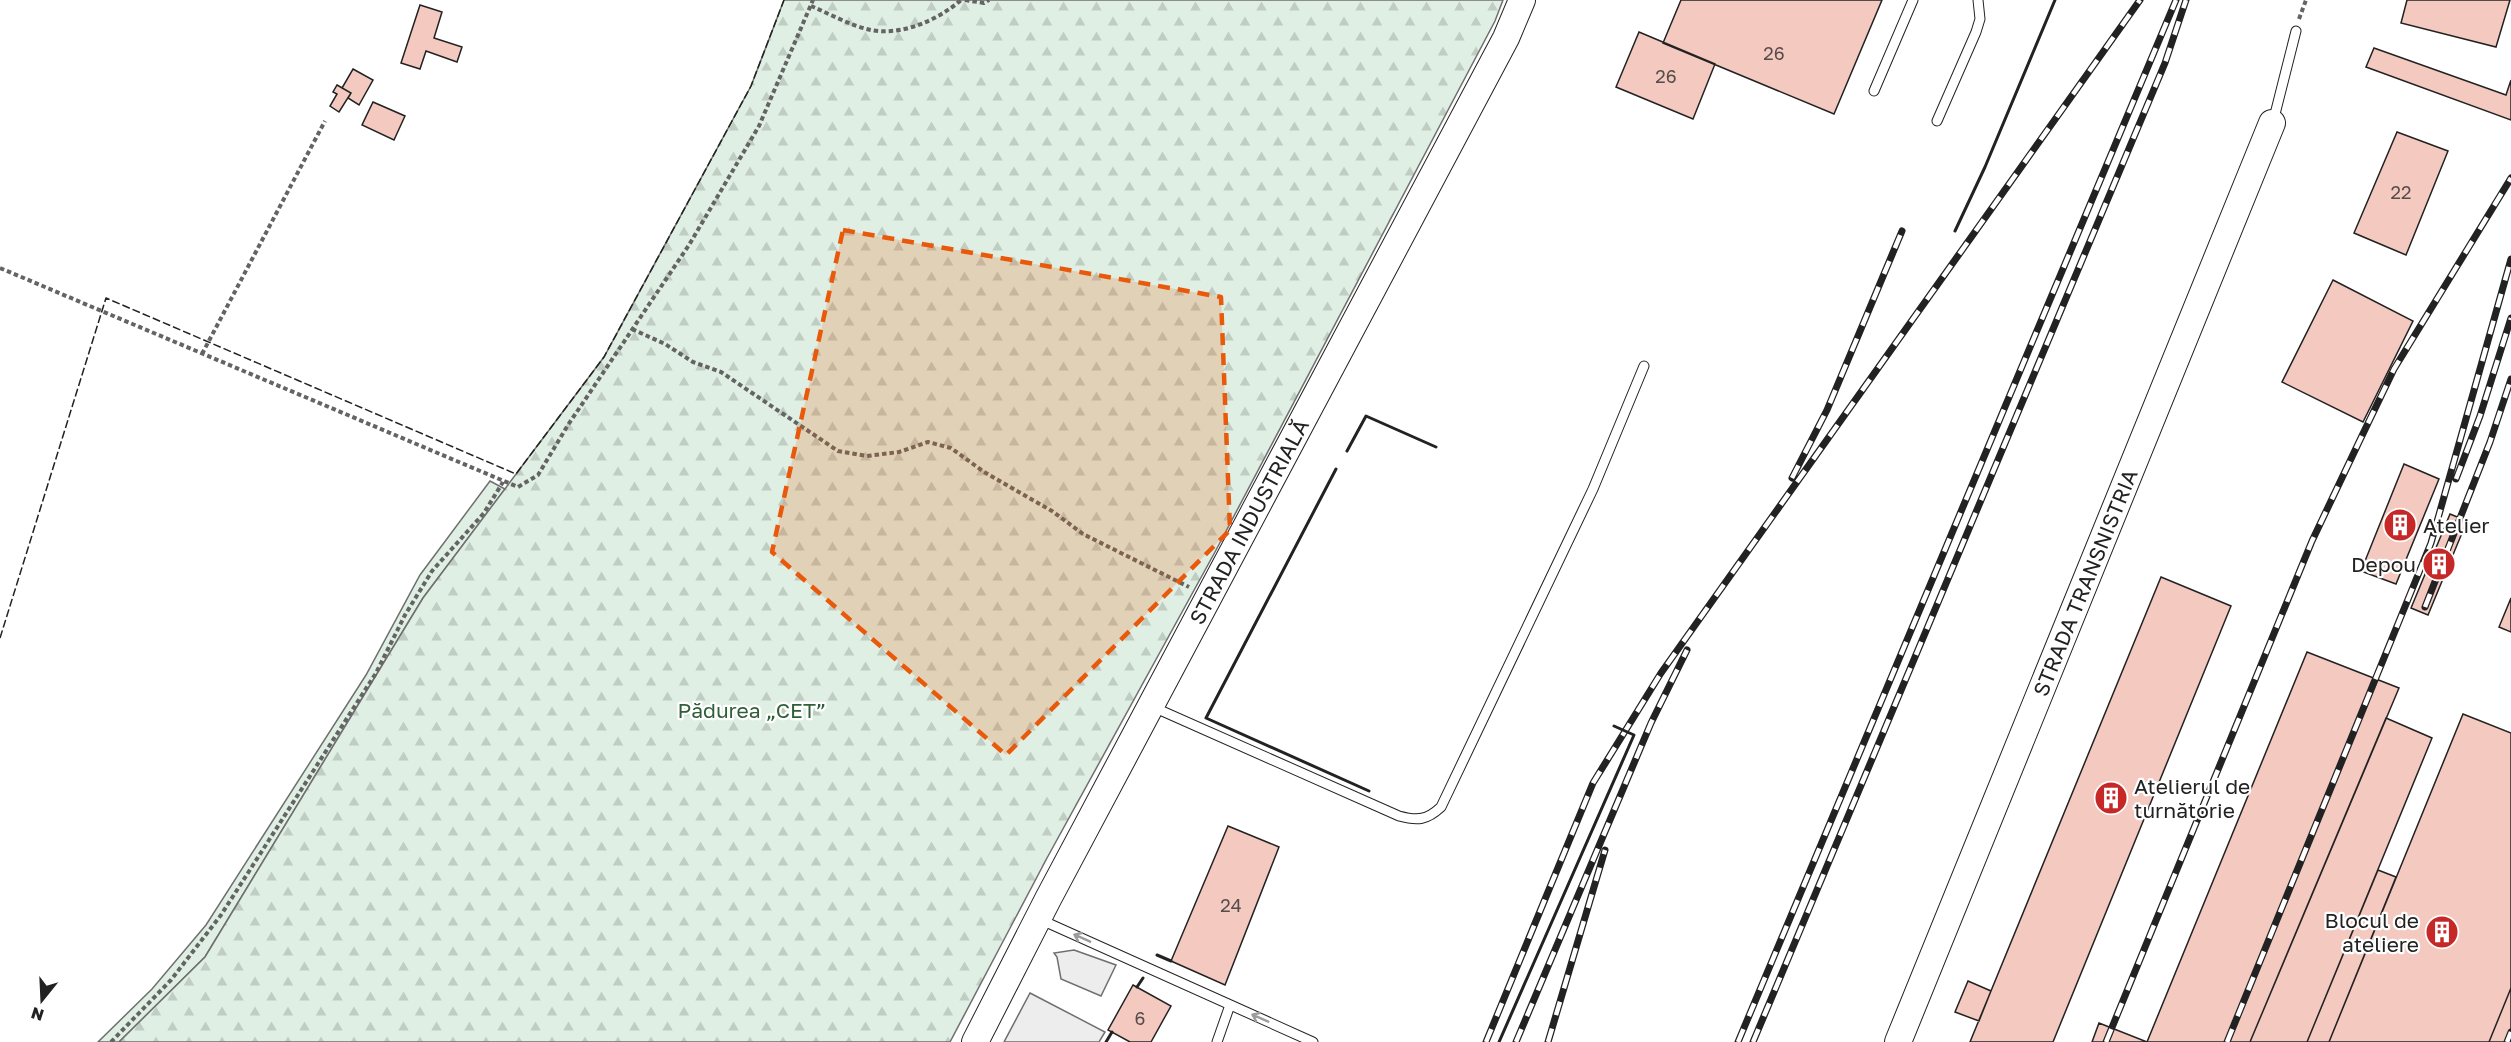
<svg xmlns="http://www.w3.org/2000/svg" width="2511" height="1042" viewBox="0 0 2511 1042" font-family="'Golos Text',sans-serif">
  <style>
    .grass { fill: #e0efe3; stroke: #6f6f6f; stroke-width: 1.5 }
    .forest { fill: url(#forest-firs); stroke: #6f6f6f; stroke-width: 1.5 }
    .parking { fill: #ededed; stroke: #6f6f6f; stroke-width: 1.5 }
    .building { fill: #f3c9c0; stroke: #222; stroke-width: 1.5 }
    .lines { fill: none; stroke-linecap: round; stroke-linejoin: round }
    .lane-casing { stroke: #222; stroke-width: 11 }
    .secondary-casing { stroke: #222; stroke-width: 28 }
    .path { stroke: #646464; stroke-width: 4; stroke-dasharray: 4.5 3; stroke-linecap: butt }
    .lane { stroke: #fff; stroke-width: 9 }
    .secondary { stroke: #fff; stroke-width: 26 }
    .rail-casing { stroke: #222; stroke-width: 7 }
    .rail { stroke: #fff; stroke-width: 4.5; stroke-dasharray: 14; stroke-linecap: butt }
    .fence { stroke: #222; stroke-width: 1.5; stroke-dasharray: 8 3; stroke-linecap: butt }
    .wall { stroke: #222; stroke-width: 3 }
    .oneway { stroke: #9c9c9c }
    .marked { fill: #e8590c; fill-opacity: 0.2; stroke: #e8590c; stroke-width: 4.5; stroke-dasharray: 12 8; stroke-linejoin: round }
    .labels { text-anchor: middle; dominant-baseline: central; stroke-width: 4.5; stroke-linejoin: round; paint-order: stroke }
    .number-label { font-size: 18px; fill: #564c4a }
    .street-label { font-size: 21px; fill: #222; stroke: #fff }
    .poi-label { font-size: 21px; fill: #222; stroke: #fff; text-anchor: start }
    .park-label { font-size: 21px; fill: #2f5e38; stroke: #fff }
  </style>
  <defs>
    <pattern id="forest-firs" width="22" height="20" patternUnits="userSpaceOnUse" patternTransform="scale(1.5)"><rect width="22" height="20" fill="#e0efe3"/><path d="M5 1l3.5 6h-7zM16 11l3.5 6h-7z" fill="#c0cdc2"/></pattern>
  </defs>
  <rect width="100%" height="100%" fill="#fff"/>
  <path class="grass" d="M490,481L505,489L423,598L205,957L119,1042H98L152,989L206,925L366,675L420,575Z"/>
  <path class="forest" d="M784,0H1503L1495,21L1215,552L1047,858L950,1042H119L205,957L423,598L604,357L751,86Z"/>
  <path class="parking" d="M1074,950L1116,965L1101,996L1061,979L1057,957L1054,953Z
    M1030,993L1105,1032L1099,1042H1004Z"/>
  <path class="building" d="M1681,0H1882L1834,114L1663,43Z
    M2407,0H2510L2496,47L2401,23Z
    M420,5L442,12L434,38L462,47L457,62L426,51L420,69L401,63Z
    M1639,32L1715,64L1693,119L1616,87Z
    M2374,48L2506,95L2511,80V120L2366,67Z
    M353,69L373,80L359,105L348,98L351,93L342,88Z
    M337,85L351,93L339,112L330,106L337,94L333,92Z
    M373,102L405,116L394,140L362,125Z
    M2397,132L2448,151L2406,255L2354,233Z
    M2333,280L2413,321L2363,422L2282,382Z
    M2404,464L2439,479L2396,584L2361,571Z
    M2450,514L2467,521L2428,615L2411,608Z
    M2161,577L2231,606L2053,1042H1970Z
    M2511,598V632L2499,627Z
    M2307,652L2399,688L2250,1042H2147Z
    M2463,714L2511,733V988L2489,1042H2329Z
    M2386,718L2432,738L2307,1042H2250Z
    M1228,826L1279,847L1225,985L1171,961Z
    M2378,870L2396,877L2329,1042H2307Z
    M1968,981L1991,991L1979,1021L1955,1012Z
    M1133,985L1171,1006L1151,1042H1130L1108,1030Z
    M2511,988V1042H2489Z
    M2099,1023L2147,1042H2092Z"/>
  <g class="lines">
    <defs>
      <path id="lane" d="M1874,91L1913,0
        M1937,121L1976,32L1980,19L1978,0
        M2273,122L2296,31
        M1153,707L1399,816C1418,821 1427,820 1441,807L1593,489L1644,366
        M1039,919L1313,1042
        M1217,1042L1230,1005"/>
      <g id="secondary">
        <path id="s1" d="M975,1042L1048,899L1506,38L1522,0"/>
        <path id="s2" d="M1898,1042L2272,123"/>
      </g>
    </defs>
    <use href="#lane" class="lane-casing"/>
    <use href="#secondary" class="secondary-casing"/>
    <path class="path" d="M965,0L984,3L989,0
      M811,6C830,14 851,26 871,30C902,36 938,20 961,0
      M2299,19L2306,0
      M0,268L518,487L538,475L568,425L689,245L759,126L813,0
      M632,329L665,344L693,362L721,372L838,451L867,456L899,452L928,442L951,448L984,472L1052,511L1083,534L1189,587
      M202,354L325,121
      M111,1042L171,980L221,915L376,673L405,615L432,571L484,513L503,482"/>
    <use href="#lane" class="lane"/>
    <use href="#secondary" class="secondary"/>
    <defs>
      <path id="rail" d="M1792,478L1827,410L1902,231
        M2456,479L2480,416L2511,318
        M2425,607L2490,442L2511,379
        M1486,1042L1593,783L1661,673L2140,0
        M1516,1042L1651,723L1687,650
        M1548,1042L1605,850
        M1738,1042L2176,0
        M1753,1042L2165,63L2186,0
        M2106,1042L2312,541L2359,442L2394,369L2511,178
        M2227,1042L2431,543L2511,259
        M2507,1042L2511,1032"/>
    </defs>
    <use href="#rail" class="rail-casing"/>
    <use href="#rail" class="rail"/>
    <path class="fence" d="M0,638L106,298L516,474L604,357L751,86L784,0"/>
    <path class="wall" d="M1955,231L1985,167L2055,0
      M1347,451L1366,416L1436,447
      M1336,469L1206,718L1369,791
      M1157,955L1171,961
      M1137,987L1143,978
      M1106,1042L1112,1032
      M1499,1042L1634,735L1614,726"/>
  </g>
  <defs><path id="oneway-shaft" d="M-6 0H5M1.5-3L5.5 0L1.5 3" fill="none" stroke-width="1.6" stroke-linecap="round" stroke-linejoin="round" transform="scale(1.5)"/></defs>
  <g class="oneway">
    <use href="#oneway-shaft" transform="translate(1082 938) rotate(-156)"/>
    <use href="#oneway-shaft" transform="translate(1260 1018) rotate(-156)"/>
  </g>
  <path class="marked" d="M843,230L1221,297L1230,530L1006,755L772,552Z"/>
  <defs>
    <symbol id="building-disc" viewBox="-11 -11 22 22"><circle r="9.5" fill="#c62828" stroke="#fff"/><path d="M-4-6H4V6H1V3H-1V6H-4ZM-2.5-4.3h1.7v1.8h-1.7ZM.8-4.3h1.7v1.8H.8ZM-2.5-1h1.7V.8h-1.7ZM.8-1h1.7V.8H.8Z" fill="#fff"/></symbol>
  </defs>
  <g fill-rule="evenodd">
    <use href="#building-disc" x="2381" y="506" width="38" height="38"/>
    <use href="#building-disc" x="2420" y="545" width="38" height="38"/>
    <use href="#building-disc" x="2092" y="779" width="38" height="38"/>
    <use href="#building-disc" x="2423" y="913" width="38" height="38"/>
  </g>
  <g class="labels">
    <g class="number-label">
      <text x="1774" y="53">26</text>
      <text x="1666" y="76">26</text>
      <text x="2401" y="192">22</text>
      <text x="1231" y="905">24</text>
      <text x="1140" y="1018">6</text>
    </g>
    <g class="street-label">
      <text stroke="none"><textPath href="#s1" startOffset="588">STRADA INDUSTRIALĂ</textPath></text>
      <text stroke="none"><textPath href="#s2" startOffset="496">STRADA TRANSNISTRIA</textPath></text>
    </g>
    <g class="poi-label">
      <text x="2423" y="525">Atelier</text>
      <text x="2416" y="564" text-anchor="end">Depou</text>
      <text x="2134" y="786">Atelierul de<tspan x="2134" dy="24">turnătorie</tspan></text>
      <text x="2419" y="920" text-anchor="end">Blocul de<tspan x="2419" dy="24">ateliere</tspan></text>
    </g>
    <g class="park-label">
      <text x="752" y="710">Pădurea „CET”</text>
    </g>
  </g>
  <g transform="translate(42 1000) rotate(198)" stroke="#ffffff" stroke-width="4.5" paint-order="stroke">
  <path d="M0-4.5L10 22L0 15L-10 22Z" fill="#222222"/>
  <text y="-9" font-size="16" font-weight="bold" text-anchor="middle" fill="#222222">N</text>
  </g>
</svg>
